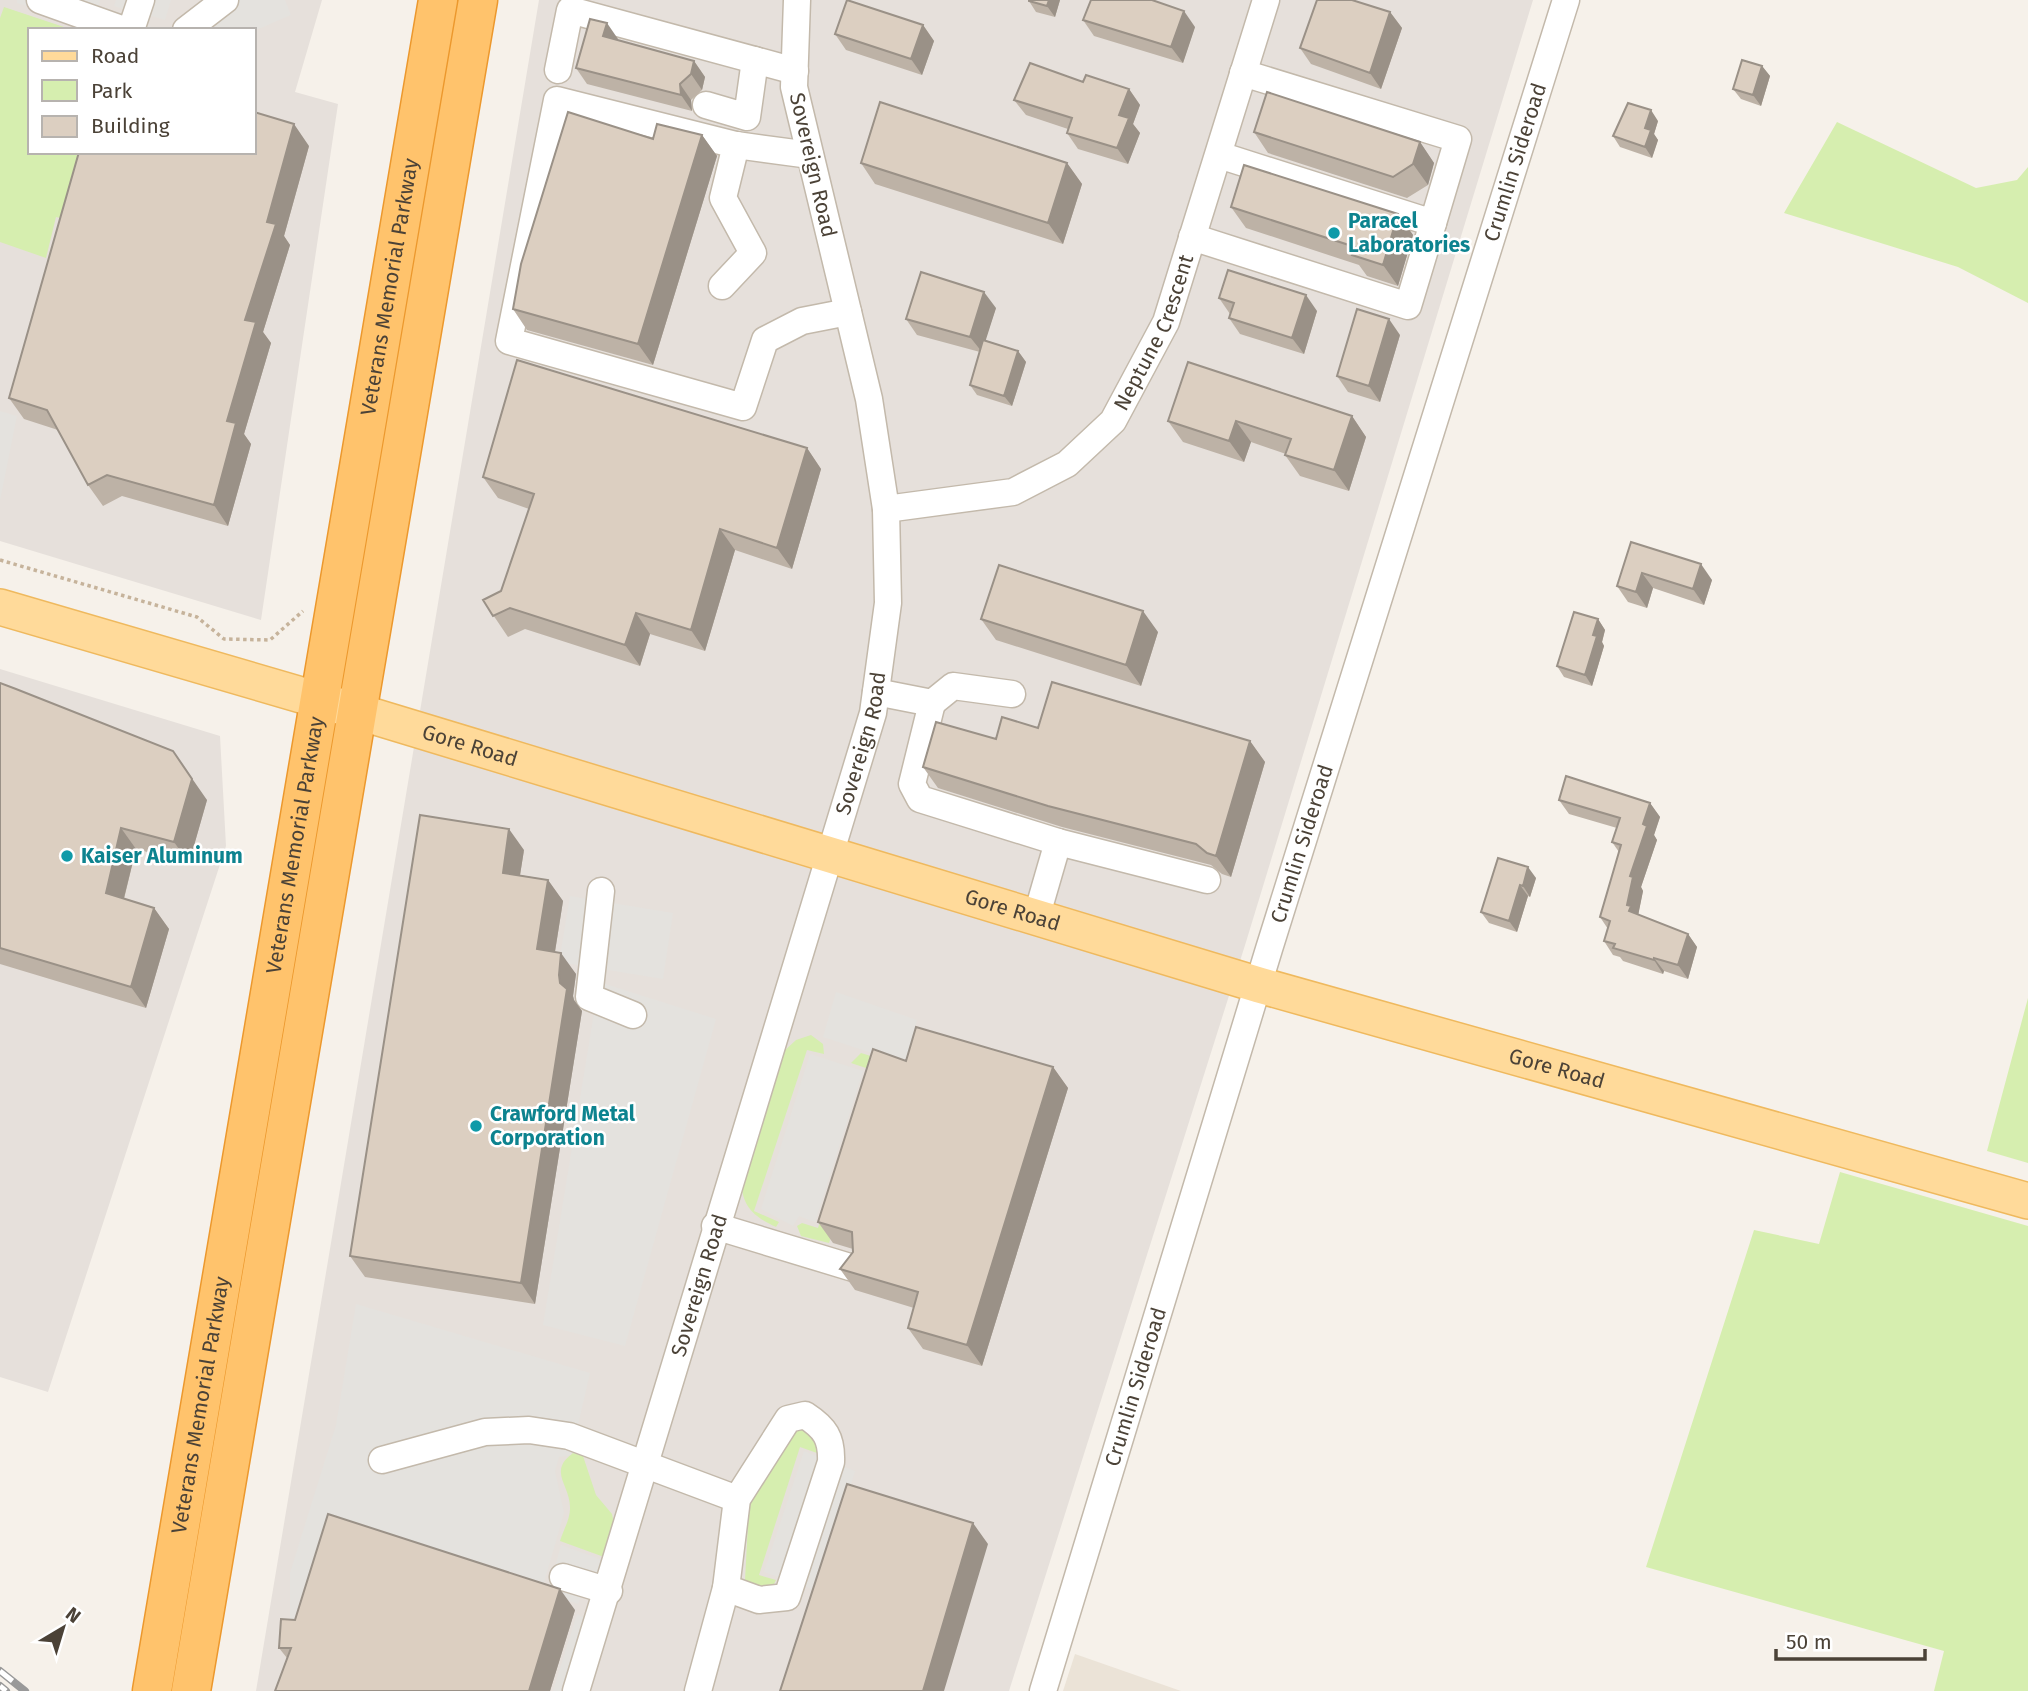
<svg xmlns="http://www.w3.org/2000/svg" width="2028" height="1691" viewBox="0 0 2028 1691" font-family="'Fira Sans',sans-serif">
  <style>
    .residential { fill: #ebe3d7 }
    .industrial { fill: #e6e0db; fill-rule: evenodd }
    .green { fill: #d6eeaf }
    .parking { fill: #e4e2de }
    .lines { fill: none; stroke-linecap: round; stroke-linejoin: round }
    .minor-casing { stroke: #c3b9ab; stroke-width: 29 }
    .major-casing { stroke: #efb95e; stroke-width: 38 }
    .highway-casing { stroke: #ec982d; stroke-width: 41 }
    .path { stroke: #c6b39b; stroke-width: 3.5; stroke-dasharray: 3.5 3.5; stroke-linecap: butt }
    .minor { stroke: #fff; stroke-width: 26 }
    .major { stroke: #ffda9a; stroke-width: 35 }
    .highway { stroke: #ffc36c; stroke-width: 38 }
    .rail-casing { stroke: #999; stroke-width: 8 }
    .rail { stroke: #fff; stroke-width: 5; stroke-dasharray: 16; stroke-linecap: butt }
    .wall { fill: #bdb2a6 }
    .shaded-wall { fill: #9a9187 }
    .building { fill: #dccfc1; stroke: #9a9187; stroke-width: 2 }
    .culture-dot { fill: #0f9aa8; stroke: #fff; stroke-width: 2.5 }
    .labels { text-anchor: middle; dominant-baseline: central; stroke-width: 5; stroke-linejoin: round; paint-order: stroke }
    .street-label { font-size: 21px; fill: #4b4237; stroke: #fff }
    .culture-label { font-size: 21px; font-weight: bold; fill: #0d838f; stroke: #fff; text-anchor: start }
  </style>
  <rect width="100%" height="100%" fill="#f6f1ea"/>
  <path class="residential" d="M1075,1654L1181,1691H1063Z"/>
  <path class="industrial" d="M0,0H322L295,92L338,104L261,620L0,541ZM30,30H254V152H30Z
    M539,0H1533L1246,942L1009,1691H256Z
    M0,669L220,736L226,846L48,1392L0,1377Z"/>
  <path class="green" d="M4,7L73,30H30V152H92L72,221L56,217L46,258L0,242V18Z
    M1837,122L1976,188L2017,180L2028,167V303L1958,267L1784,213Z
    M2028,998V1163L1987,1151Z
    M811,1035L823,1044L824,1054L807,1050L754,1211L779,1222L776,1227C755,1217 743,1208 741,1183L782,1053L796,1040Z
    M861,1053L887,1061L829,1243L801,1236L797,1226L802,1223L818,1228L869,1069L851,1063Z
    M1840,1172L2028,1226V1691H1934L1944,1651L1646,1567L1754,1230L1819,1244Z
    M805,1428L819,1442L817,1453L800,1447L759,1575L776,1580L773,1586L751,1588L745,1580L749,1505L753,1490L792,1431Z
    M573,1453L583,1456L596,1495L612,1514L614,1524L604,1557L560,1541C563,1531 570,1519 570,1509C571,1485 547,1472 573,1453Z"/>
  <path class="parking" d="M17,0H100L97,12L127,20L130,11L114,6L116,0H171L165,20L149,15L147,25L158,30H102L17,3Z
    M222,0H285L291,15L254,31L181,30Z
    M0,411L17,416L0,501Z
    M570,896L673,913L663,979L559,962Z
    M599,982L716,1019L625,1346L543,1325Z
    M836,992L917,1020L913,1037L921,1069L823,1037Z
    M810,1054L863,1071L815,1222L799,1216L793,1226L761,1209Z
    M356,1304L590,1373L571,1455L559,1457L555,1471L564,1513L541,1593L290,1634V1573L336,1425Z
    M804,1451L855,1471L818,1591L764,1572Z
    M561,1545L622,1567L584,1691H553L577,1614L585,1618L593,1592L584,1589L578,1604L548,1594Z"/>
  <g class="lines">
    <defs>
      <g id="minor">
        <path d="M40,0L124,30"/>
        <path d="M131,30L141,0"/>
        <path d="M186,30L225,0"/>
        <path d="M558,70L570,10L795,71"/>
        <path d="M706,105L747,117L755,60"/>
        <path d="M810,155L736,145L557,100L509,341L743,407L765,340L802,321L848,312"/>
        <path d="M1219,155L1433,223L1458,139L1243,73"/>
        <path d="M1192,237L1408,306L1433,223"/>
        <path d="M722,286L753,253L723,198L736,145"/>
        <path id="s1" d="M886,509L1013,492L1067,464L1113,421L1166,322L1266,0"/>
        <path d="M876,692L932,703L953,686L1012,694"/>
        <path d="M932,703L912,784L920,799L1058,842L1207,880"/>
        <path d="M601,891L589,997L633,1015"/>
        <path d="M1036,918L1058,842"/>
        <path d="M715,1226L853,1268"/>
        <path d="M805,1415C825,1428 832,1438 831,1462L787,1597L759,1600L726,1588L737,1499L788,1419Z"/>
        <path d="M382,1460L485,1432L529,1430L569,1436L737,1499"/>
        <path d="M563,1577L609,1591"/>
        <path id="s2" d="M576,1691L873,713L888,603L886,509L869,399L794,87L797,0"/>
        <path d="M698,1691L726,1588"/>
        <path id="s3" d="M1043,1691L1269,949L1566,0"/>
      </g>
      <g id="major">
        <path id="s4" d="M0,607L356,711L1259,985L2028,1201"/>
      </g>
      <g id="highway">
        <path id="s5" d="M152,1691L438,0"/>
        <path d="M191,1691L478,0"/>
      </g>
    </defs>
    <use href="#minor" class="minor-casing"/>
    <use href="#major" class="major-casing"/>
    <use href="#highway" class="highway-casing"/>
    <path class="path" d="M0,560L197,617L224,639L270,640L303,611"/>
    <use href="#minor" class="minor"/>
    <use href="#major" class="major"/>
    <use href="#highway" class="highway"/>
    <defs>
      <path id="rail" d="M0,1671L25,1691
        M0,1686L6,1691"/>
    </defs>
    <use href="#rail" class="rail-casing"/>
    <use href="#rail" class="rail"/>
  </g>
  <path class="wall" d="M1060,0L1055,17L1036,12L1029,1Z
    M1390,12L1402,28L1381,89L1311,64L1300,48Z
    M1083,20L1195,27L1183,63L1094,36Z
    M923,25L934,41L922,75L846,50L835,34Z
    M618,39V40L694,61L705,77L702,90L691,100L692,111L587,84L576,68Z
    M1762,66L1770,76L1761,106L1741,99L1733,89Z
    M1083,82L1129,89L1140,105L1133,124L1140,133L1128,164L1078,149L1067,133L1068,129L1026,115L1014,100Z
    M1658,121L1654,134L1658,140L1652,158L1620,147L1613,136Z
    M1254,132L1420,142L1434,163L1428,185L1407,198L1268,153Z
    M702,135L717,156L653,365L527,330L513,309L653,139Z
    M309,146L284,236L290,245L263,332L271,343L244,434L251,444L228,526L122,496L103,506L88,485L58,430L24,419L9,398Z
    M861,163H1067L1082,184L1063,244L875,184Z
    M1231,207L1398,214L1413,235L1398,286L1367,276L1359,265L1246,228Z
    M1219,298L1317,311L1304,354L1240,334L1229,318L1230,314Z
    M996,308L985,340L1018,351L1026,362L1012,406L977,395L970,385L980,352L917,335L906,319Z
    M1400,335L1380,402L1348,392L1337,376Z
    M1352,416L1366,437L1349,491L1300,476L1285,455L1286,454L1251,442L1244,462L1183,442L1168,421Z
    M807,448L821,469L792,569L735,550L705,651L650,634L640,666L525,629L508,637L483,600L501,591L529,509L498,498L483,477Z
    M1631,542L1712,580L1704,605L1653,588L1647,608L1628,602L1617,586Z
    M981,619L1158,632L1141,686L996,640Z
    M1598,619L1605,630L1602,642L1604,646L1592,686L1564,677L1557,666Z
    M0,683L207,800L189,863L136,849L124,899L154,908L169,929L146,1008L0,964Z
    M1038,728L1250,741L1265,762L1231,877L1222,874L1211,865L1062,827L938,788L923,767L996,739Z
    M1559,800L1650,803L1660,817L1654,835L1657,840L1641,887L1643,891L1638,915L1688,934L1697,947L1688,979L1664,971L1663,974L1623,961L1620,957L1613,955L1604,941L1608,929L1600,917L1619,852L1612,842L1617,828L1569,814Z
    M524,850L520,875L548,880L563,901L555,952L576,974L573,996L574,1000L582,1011L535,1304L365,1277L350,1256Z
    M1498,858L1536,878L1530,897L1528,896L1517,932L1489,923L1481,912Z
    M906,1061L1053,1067L1068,1088L982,1366L923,1349L908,1328L914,1308L855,1290L840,1269L853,1252V1249L833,1243L818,1222Z
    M575,1610L550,1691H275L287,1658L279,1648Z"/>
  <path class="shaded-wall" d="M1049,0H1060L1055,17L1047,6Z
    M1184,11L1195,27L1183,63L1171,47Z
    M1390,12L1402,28L1381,89L1370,73Z
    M607,23L618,39L614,52L603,36Z
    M923,25L934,41L922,75L911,59Z
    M694,61L705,77L702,90L691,74Z
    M1762,66L1770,76L1761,106L1753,95Z
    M680,84L691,100L692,111L681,95Z
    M1129,89L1140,105L1133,124L1140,133L1128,164L1117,148L1119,115Z
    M1651,110L1658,121L1654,134L1658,140L1652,158L1645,147V128Z
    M294,124L309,146L284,236L290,245L263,332L271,343L244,434L251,444L228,526L214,505L227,421L245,320L267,222Z
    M702,135L717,156L653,365L638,344Z
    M1420,142L1434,163L1428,185L1413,164Z
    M1067,163L1082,184L1063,244L1048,223Z
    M1398,214L1413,235L1398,286L1383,265Z
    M984,292L996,308L982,352L970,337Z
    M1306,295L1317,311L1304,354L1292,338Z
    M1389,319L1400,335L1380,402L1369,386Z
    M1018,351L1026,362L1012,406L1004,396Z
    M1352,416L1366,437L1349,491L1334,470Z
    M1236,421L1251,442L1244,462L1229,441Z
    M807,448L821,469L792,569L777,548Z
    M720,529L735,550L705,651L691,630Z
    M1701,564L1712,580L1704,605L1693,589Z
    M1642,573L1653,588L1647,608L1636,592Z
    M1143,611L1158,632L1141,686L1126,665Z
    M636,613L650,634L640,666L625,645Z
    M1598,619L1605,630L1602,642L1604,646L1592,686L1585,675L1593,635Z
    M1250,741L1265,762L1231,877L1216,856Z
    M173,751L207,800L189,863L174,842Z
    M1650,803L1660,817L1654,835L1657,840L1641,887L1643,891L1638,916L1629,911L1627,905L1630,876L1643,824Z
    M121,828L136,849L120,914L106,893Z
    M509,829L524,850L517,894L503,873Z
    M1528,867L1536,878L1530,897L1523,886Z
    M548,880L563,901L552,970L537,949Z
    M1520,885L1528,896L1517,932L1509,921Z
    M154,908L169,929L146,1008L131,987Z
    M1688,934L1697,947L1688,979L1678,965Z
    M561,953L576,974L573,996L574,1000L582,1011L535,1304L521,1283L560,983L559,975Z
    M1654,958L1664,971L1663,974L1654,960Z
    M1053,1067L1068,1088L982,1366L967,1345Z
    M973,1523L988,1544L944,1691H923Z
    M560,1589L575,1610L550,1691H529Z"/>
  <path class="building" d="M847,0L923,25L911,59L835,34Z
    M1029,0H1049L1047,6L1029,1Z
    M1091,0H1152L1184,11L1171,47L1083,20Z
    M1317,0H1352L1390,12L1370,73L1300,48Z
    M590,19L607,23L603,36L694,61L691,74L680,84L681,95L576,68Z
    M1742,60L1762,66L1753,95L1733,89Z
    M1030,63L1083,82L1086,75L1129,89L1119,115L1129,118L1117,148L1067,133L1072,118L1014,100Z
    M1267,92L1420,142L1413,164L1393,177L1254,132Z
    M880,102L1067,163L1048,223L861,163Z
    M1628,103L1651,110L1645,128L1651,130L1645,147L1613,136Z
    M254,112L294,124L267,222L276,224L245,320L256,322L227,421L236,423L214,505L107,475L88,485L47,410L9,398L79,152H254Z
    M568,112L653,139L657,124L702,135L638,344L513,309L521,264Z
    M1244,165L1398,214L1383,265L1352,255L1355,247L1231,207Z
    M1228,270L1306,295L1292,338L1229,318L1234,303L1219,298Z
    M921,272L984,292L970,337L906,319Z
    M1357,309L1389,319L1369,386L1337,376Z
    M983,340L1018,351L1004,396L970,385Z
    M517,360L807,448L777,548L720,529L691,630L636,613L625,645L510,608L493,616L483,600L501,591L534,494L483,477Z
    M1188,362L1352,416L1334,470L1285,455L1291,439L1236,421L1229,441L1168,421Z
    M1631,542L1701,564L1693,589L1642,573L1636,592L1617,586Z
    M999,565L1143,611L1126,665L981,619Z
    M1574,612L1598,619L1593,635L1597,636L1585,675L1557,666Z
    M1052,682L1250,741L1216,856L1207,853L1196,844L1048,806L923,767L936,722L996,739L1002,717L1038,728Z
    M0,683L16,689L173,751L192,779L174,842L121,828L106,893L154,908L131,987L0,948Z
    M1566,776L1650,803L1643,824L1647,826L1630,876L1633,877L1627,905L1631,906L1629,911L1688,934L1678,965L1654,958V960L1613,948L1615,944L1604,941L1610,921L1600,917L1621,845L1612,842L1620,818L1559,800Z
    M420,815L509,829L503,873L548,880L537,949L561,953L559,975L560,983L567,989L521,1283L350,1256Z
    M1498,858L1528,867L1523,886L1520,885L1509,921L1481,912Z
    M916,1027L1053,1067L967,1345L908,1328L918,1292L840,1269L853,1252L852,1232L818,1222L873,1049L906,1061Z
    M847,1484L973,1523L923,1691H780Z
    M328,1514L560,1589L529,1691H275L291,1648H279L281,1619L295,1620Z"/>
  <g class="culture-dot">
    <circle cx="1334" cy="233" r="7"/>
    <circle cx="67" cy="856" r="7"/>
    <circle cx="476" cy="1126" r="7"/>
  </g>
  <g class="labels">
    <g class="street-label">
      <text stroke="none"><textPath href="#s3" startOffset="1600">Crumlin Sideroad</textPath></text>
      <text transform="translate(813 165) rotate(77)">Sovereign Road</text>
      <text stroke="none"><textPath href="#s5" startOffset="1424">Veterans Memorial Parkway</textPath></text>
      <text stroke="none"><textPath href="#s1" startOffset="350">Neptune Crescent</textPath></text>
      <text stroke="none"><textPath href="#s2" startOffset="990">Sovereign Road</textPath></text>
      <text stroke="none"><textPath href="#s4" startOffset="490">Gore Road</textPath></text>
      <text stroke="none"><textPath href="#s3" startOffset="886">Crumlin Sideroad</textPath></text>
      <text stroke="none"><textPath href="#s5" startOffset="858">Veterans Memorial Parkway</textPath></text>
      <text stroke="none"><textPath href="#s4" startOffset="1057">Gore Road</textPath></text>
      <text stroke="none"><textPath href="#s4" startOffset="1624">Gore Road</textPath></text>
      <text stroke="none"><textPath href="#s2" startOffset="424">Sovereign Road</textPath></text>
      <text stroke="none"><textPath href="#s3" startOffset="318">Crumlin Sideroad</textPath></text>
      <text stroke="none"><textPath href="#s5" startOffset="290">Veterans Memorial Parkway</textPath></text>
    </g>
    <g class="culture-label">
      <text x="1348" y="221">Paracel<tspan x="1348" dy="24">Laboratories</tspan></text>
      <text x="81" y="856">Kaiser Aluminum</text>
      <text x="490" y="1114">Crawford Metal<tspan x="490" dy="24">Corporation</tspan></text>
    </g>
  </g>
  <rect x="28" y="28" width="228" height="126" fill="#ffffff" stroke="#b7b3af" stroke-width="2"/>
  <rect x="42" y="51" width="35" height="10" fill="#ffda9a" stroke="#b7b3af" stroke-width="2"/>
  <text x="91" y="63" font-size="21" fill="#4b4237">Road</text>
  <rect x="42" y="80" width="35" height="21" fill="#d6eeaf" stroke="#b7b3af" stroke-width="2"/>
  <text x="91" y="98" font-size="21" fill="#4b4237">Park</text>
  <rect x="42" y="116" width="35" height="21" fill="#dccfc1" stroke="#b7b3af" stroke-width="2"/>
  <text x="91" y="133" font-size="21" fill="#4b4237">Building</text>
  <g transform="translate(63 1628) rotate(38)" stroke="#ffffff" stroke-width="5" paint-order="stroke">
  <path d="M0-5L12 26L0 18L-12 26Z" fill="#4b4237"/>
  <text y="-10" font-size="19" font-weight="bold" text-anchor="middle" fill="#4b4237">N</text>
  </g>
  <path d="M1776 1649v10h149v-10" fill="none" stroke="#4b4237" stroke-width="3.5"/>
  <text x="1786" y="1649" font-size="21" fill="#4b4237" stroke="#ffffff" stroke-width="5" paint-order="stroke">50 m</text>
</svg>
